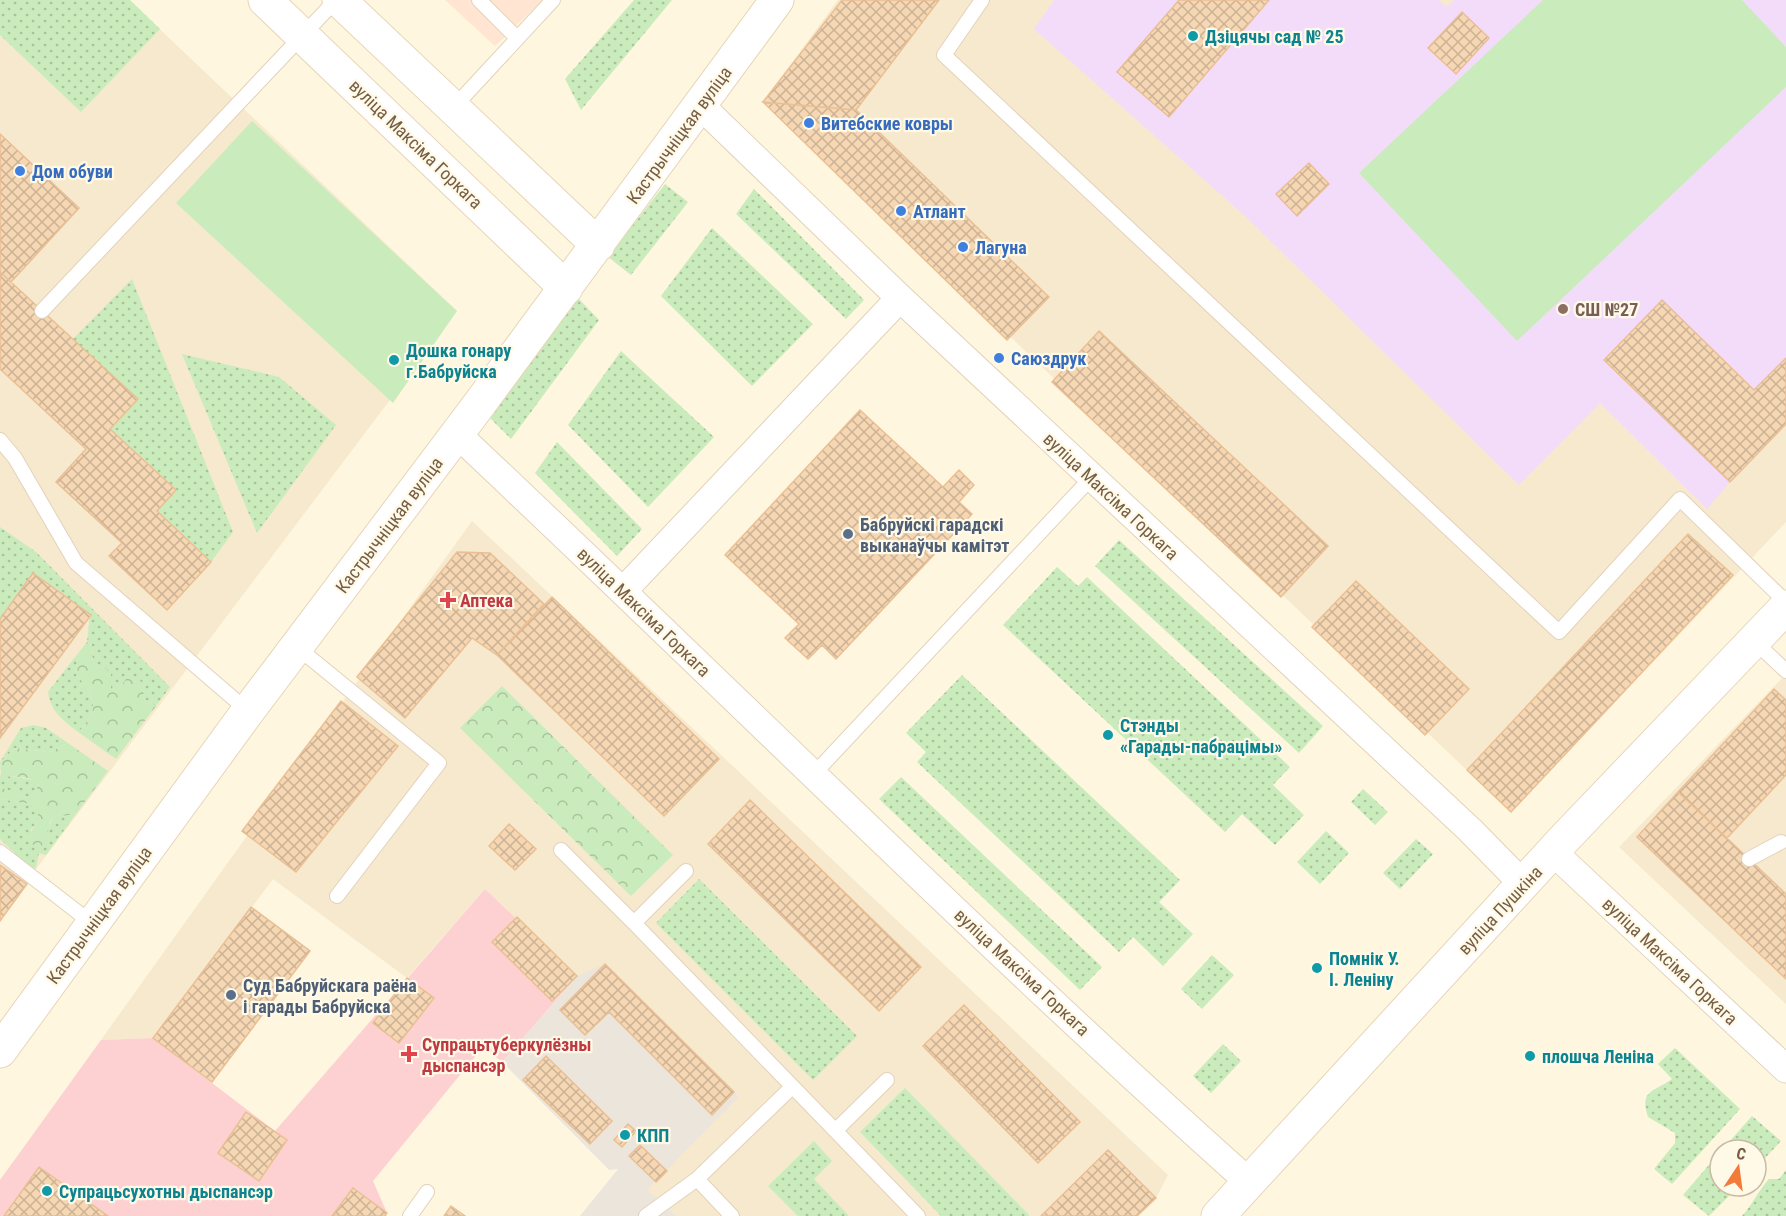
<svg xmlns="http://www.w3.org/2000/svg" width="1786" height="1216" viewBox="0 0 1786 1216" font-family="'Roboto Condensed',sans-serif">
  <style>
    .residential { fill: #f6e9cd }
    .commercial { fill: #ffe5d2 }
    .industrial { fill: #ece5db }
    .education { fill: #f3dcfa }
    .medical { fill: #fdd1d1 }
    .grass { fill: url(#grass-dots) }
    .forest { fill: url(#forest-crowns) }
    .park { fill: #caecbd }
    .building { fill: url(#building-cross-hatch); stroke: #eabf93; stroke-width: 1.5 }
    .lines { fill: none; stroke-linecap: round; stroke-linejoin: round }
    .lane-casing { stroke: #e3d2ba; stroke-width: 16 }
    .street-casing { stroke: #e3d2ba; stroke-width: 29 }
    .secondary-casing { stroke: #e8d5b8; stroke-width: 35 }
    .lane { stroke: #fff; stroke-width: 14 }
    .street { stroke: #fff; stroke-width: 27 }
    .secondary { stroke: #fff; stroke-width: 33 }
    .culture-dot { fill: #0f9aa8; stroke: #fff9e7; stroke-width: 2 }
    .shop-dot { fill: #3f7fe0; stroke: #fff9e7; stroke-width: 2 }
    .education-dot { fill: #8d6e63; stroke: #fff9e7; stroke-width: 2 }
    .service-dot { fill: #5c6f8a; stroke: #fff9e7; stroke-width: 2 }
    .health-dot { fill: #e0444e; stroke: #fff9e7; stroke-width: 2 }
    .labels { text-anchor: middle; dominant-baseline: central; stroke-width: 4.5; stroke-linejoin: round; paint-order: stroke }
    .culture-label { font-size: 18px; font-weight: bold; fill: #0d838f; stroke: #fff9e7; text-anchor: start }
    .shop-label { font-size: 18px; font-weight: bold; fill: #366cbe; stroke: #fff9e7; text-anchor: start }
    .street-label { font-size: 18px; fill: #765d45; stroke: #fff9e7 }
    .education-label { font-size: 18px; font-weight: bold; fill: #785e54; stroke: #fff9e7; text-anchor: start }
    .service-label { font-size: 18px; font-weight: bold; fill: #4e5e75; stroke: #fff9e7; text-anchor: start }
    .health-label { font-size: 18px; font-weight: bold; fill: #be3a42; stroke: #fff9e7; text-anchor: start }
  </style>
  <defs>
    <pattern id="grass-dots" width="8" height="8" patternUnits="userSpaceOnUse" patternTransform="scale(1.5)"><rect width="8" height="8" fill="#caecbd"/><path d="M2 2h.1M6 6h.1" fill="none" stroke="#a9c29b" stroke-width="1.8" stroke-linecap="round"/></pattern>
    <pattern id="forest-crowns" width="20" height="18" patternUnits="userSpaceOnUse" patternTransform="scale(1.5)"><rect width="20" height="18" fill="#caecbd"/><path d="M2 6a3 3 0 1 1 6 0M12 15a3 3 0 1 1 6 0" fill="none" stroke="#a9c29b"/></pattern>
    <pattern id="building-cross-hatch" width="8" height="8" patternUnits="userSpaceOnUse" patternTransform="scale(1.5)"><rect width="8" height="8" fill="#f6d7b4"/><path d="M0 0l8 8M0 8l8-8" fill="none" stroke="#ccb294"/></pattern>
  </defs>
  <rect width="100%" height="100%" fill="#fef6df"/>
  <path class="residential" d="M0,0H129L457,311L0,917Z
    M838,0H1786V522L1511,812L763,102Z
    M472,521L1168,1175L1156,1198L1137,1216H677L647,1191L605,965L577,976L485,889L407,978L273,879L153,1038L101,1040Z
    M1786,674V1004L1619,847Z"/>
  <path class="commercial" d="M445,0H543L495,46Z"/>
  <path class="industrial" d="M605,964L739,1097L647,1190L677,1216H580L618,1169L609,1170L502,1062L577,976Z"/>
  <path class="education" d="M1054,0H1439L1446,7L1454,0H1786V424L1730,482L1707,509L1600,403L1519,485L1245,216L1034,29Z"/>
  <path class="medical" d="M485,889L577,976L502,1062L483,1047L373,1181L387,1213L385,1216H0V1180L101,1040L153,1038L275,1131Z"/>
  <path class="grass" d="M0,0H130L160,29L81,112L0,35Z
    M634,0H672L581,110L565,79Z
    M665,184L688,202L631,275L608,257Z
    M754,189L864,300L846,319L736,214Z
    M712,228L813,324L752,386L661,296Z
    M132,279L233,532L211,562L157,511L176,490L110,429L73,339Z
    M578,298L599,320L511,439L488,416Z
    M621,351L714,437L648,507L568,425Z
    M182,354L279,377L336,425L257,533Z
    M557,442L642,529L617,556L535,473Z
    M0,527L36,552L170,687L156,706L144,699L143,684L126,679L117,691L111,689V671L93,663L92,645L87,642L90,615L34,573L0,619Z
    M1119,540L1323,726L1299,753L1095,566Z
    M1057,567L1078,586L1087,577L1290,767L1273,785L1304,815L1275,845L1242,814L1225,832L1003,625Z
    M79,652L75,673C93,694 103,710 78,732C63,720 51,712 48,692Z
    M962,675L1180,880L1159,902L1193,934L1163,966L1133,937L1119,952L917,762L926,752L906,733Z
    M34,725L46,728L68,743L50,752L15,748L0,762L21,728Z
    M0,775L35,780L38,785L35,794L26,798L0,787Z
    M901,777L1102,967L1080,990L879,799Z
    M1363,789L1388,812L1375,825L1351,802Z
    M0,799L32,804L38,808V821L30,831L46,839C51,814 52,817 76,814L46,855L39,853L36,867L29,873L14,852L0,839Z
    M1326,831L1349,853L1320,884L1297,862Z
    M1416,839L1433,854L1400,889L1383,873Z
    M699,879L857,1036L813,1080L656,923Z
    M1212,955L1234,975L1202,1009L1181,989Z
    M1223,1044L1241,1061L1211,1093L1193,1076Z
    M1675,1048L1740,1109L1672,1184L1654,1169L1675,1143V1133L1648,1117C1639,1090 1654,1092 1672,1079L1658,1064Z
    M905,1088L1029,1215L1028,1216H941L860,1132Z
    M1752,1116L1781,1141L1756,1168V1150H1722Z
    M814,1141L832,1161L814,1179L849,1216H798L768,1186Z
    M1720,1152V1186H1739L1709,1216L1683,1195Z
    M1786,1170V1216H1742C1753,1204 1758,1191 1769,1179H1779Z"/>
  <path class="forest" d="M87,642L92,645L93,663L111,671V689L117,691L126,679H139L143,684L144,699L156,706L116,759L78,732C103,710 93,694 75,673L79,652Z
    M502,686L673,855L631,896L460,728Z
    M68,743L108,771L76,814C36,819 58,820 41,847L31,844L26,839L38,821V808L32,804L0,799V787L26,798L35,794L38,785C31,774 13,778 1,776L0,762L15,748L50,752Z"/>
  <path class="park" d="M1543,0H1742L1786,47V87L1517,341L1359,173Z
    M252,121L457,311L393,403L176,203Z"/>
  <path class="building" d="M842,0H939L856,110L763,102Z
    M1179,0H1269L1169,117L1117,72Z
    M1462,12L1489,38L1456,74L1428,48Z
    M763,102L856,110L1049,297L1007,340Z
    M0,134L79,208L11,282L0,272Z
    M1309,163L1329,184L1297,216L1276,194Z
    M0,272L138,399L110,429L176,490L157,511L211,562L167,610L109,556L122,543L56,482L86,449L0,369Z
    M1662,300L1754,390L1786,358V424L1730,482L1604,360Z
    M1099,331L1328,546L1281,597L1052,382Z
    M860,410L943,487L959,470L974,485L959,502L972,514L836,659L822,645L808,659L785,638L799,624L725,555Z
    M1688,534L1733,575L1511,812L1467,770Z
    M457,552L490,553L544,604L497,655L472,638L405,718L357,677Z
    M33,573L91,615L0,738V619Z
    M1356,581L1469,689L1425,735L1312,627Z
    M552,597L719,759L664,816L497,655Z
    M1774,689L1786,700V775L1727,838L1678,792Z
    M341,701L398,746L296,872L242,831Z
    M1678,792L1786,894V979L1637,837Z
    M750,800L921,967L879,1011L708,844Z
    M509,824L536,849L515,870L489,846Z
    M0,865L27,884L0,921Z
    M251,907L310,951L212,1082L153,1038Z
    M517,917L577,976L552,1001L492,942Z
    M605,964L734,1092L712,1115L609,1012L585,1035L560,1010Z
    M407,978L434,998L399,1043L373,1023Z
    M964,1005L1080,1122L1038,1163L923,1046Z
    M546,1056L612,1121L590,1144L523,1080Z
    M246,1112L287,1140L259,1181L218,1153Z
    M628,1124L636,1131L622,1147L614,1140Z
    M640,1145L667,1171L656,1182L629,1156Z
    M1108,1150L1156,1198L1137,1216H1041Z
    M39,1167L108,1216H4Z
    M353,1188L387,1213L385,1216H332Z
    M451,1206L465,1216H444Z"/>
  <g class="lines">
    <defs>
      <path id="lane" d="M479,0L517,38
        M982,0L944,55L1559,632L1680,499L1786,602
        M453,108L553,0
        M42,311L336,0
        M0,440L15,458L76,563L248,711
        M1754,641L1786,671
        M298,648L439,763L337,896
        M812,776L1092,477
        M561,850L634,923
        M0,852L93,924
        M1749,859L1781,842
        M686,871L634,923L918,1216
        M836,1130L887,1080
        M410,1216L427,1192
        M646,1216L697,1179
        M732,1216L697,1179L792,1087"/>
      <path id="street" d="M701,106L900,298L1470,830L1523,884
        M457,434C722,683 979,941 1250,1183
        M623,591L900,298
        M1553,852L1786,1069"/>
      <path id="secondary" d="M265,0L566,288
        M339,0L598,245
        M0,1051L248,711L478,406L777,0
        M1218,1216L1564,839L1786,607"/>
    </defs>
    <use href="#lane" class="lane-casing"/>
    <use href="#street" class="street-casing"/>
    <use href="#secondary" class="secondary-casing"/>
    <use href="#lane" class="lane"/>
    <use href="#street" class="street"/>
    <use href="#secondary" class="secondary"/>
  </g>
  <g class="culture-dot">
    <circle cx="1193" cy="36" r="6"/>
    <circle cx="394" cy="360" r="6"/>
    <circle cx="1108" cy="735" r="6"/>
    <circle cx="1317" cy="968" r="6"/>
    <circle cx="1530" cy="1056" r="6"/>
    <circle cx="625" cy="1135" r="6"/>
    <circle cx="47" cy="1191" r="6"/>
  </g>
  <g class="shop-dot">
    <circle cx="809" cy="123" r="6"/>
    <circle cx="20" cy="171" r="6"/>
    <circle cx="901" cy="211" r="6"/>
    <circle cx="963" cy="247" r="6"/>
    <circle cx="999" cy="358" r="6"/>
  </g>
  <circle class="education-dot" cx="1563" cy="309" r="6"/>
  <g class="service-dot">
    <circle cx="848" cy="534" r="6"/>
    <circle cx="231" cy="995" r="6"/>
  </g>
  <g class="health-dot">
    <path d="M445 591h6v6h6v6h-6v6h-6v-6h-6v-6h6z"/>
    <path d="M406 1045h6v6h6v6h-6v6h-6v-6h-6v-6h6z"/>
  </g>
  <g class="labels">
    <g class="culture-label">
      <text x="1205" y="36">Дзіцячы сад № 25</text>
      <text x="406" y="350">Дошка гонару<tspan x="406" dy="21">г.Бабруйска</tspan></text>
      <text x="1120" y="725">Стэнды<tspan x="1120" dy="21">«Гарады-пабрацімы»</tspan></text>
      <text x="1329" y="958">Помнік У.<tspan x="1329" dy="21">І. Леніну</tspan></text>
      <text x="1542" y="1056">плошча Леніна</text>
      <text x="637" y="1135">КПП</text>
      <text x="59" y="1191">Супрацьсухотны дыспансэр</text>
    </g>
    <g class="shop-label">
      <text x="821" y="123">Витебские ковры</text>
      <text x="32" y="171">Дом обуви</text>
      <text x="913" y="211">Атлант</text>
      <text x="975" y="247">Лагуна</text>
      <text x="1011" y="358">Саюздрук</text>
    </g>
    <g class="street-label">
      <text transform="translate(679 135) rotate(-54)">Кастрычніцкая вуліца</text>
      <text transform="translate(416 144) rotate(44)">вуліца Максіма Горкага</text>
      <text transform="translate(1111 496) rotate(43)">вуліца Максіма Горкага</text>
      <text transform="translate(389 525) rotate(-53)">Кастрычніцкая вуліца</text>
      <text transform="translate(644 612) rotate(44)">вуліца Максіма Горкага</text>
      <text transform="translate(1500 910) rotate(-47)">вуліца Пушкіна</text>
      <text transform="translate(99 915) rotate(-54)">Кастрычніцкая вуліца</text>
      <text transform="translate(1670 961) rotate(43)">вуліца Максіма Горкага</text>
      <text transform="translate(1022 972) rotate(43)">вуліца Максіма Горкага</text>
    </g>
    <g class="education-label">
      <text x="1575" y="309">СШ №27</text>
    </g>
    <g class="service-label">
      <text x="860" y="524">Бабруйскі гарадскі<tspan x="860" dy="21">выканаўчы камітэт</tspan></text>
      <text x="243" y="985">Суд Бабруйскага раёна<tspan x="243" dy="21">і гарады Бабруйска</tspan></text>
    </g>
    <g class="health-label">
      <text x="460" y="600">Аптека</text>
      <text x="422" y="1044">Супрацьтуберкулёзны<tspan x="422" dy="21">дыспансэр</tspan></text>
    </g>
  </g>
  <g transform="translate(1738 1168) rotate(13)"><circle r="28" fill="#fff9e7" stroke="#c8bba6" stroke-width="1.5"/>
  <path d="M0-4.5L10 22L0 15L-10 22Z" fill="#f37a39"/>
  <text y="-9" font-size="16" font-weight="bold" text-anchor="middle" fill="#765d45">С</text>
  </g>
</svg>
